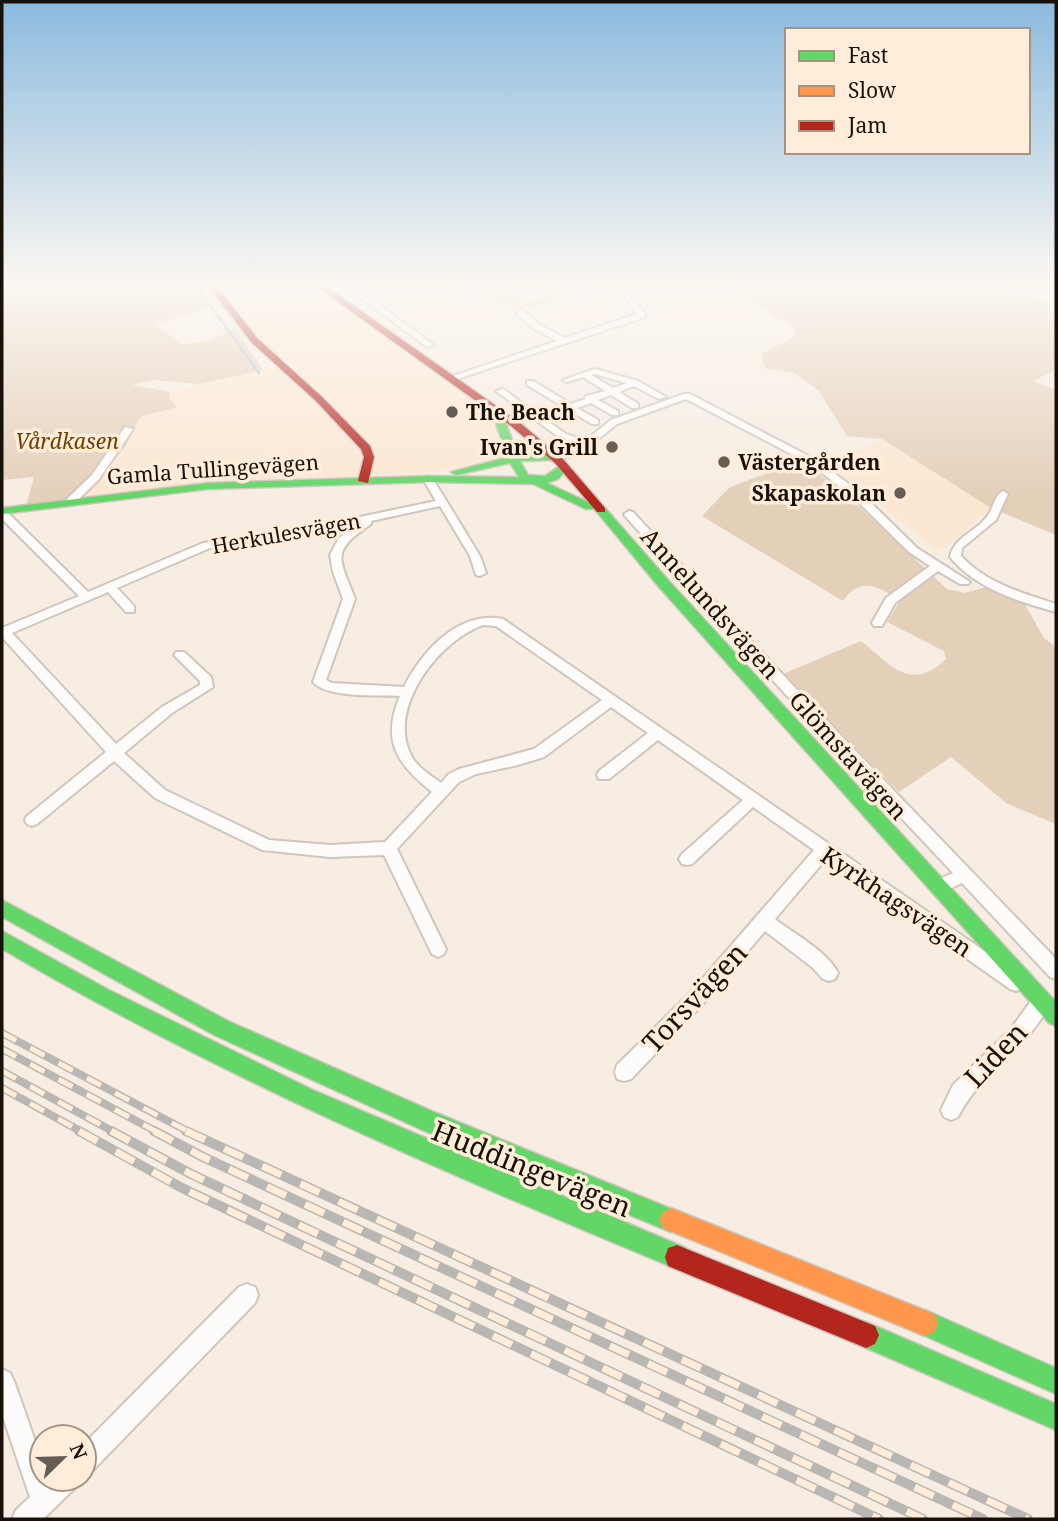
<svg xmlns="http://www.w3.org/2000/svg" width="1058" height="1521" viewBox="0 0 1058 1521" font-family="'Noto Serif',serif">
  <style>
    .built { fill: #fbe7d2 }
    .green { fill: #e4cfb9 }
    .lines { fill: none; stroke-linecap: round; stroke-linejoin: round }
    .stream { stroke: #a1c2ce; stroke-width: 2.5 }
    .street-casing { stroke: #cfc6bd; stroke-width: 4 }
    .fast-casing { stroke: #cfc6bd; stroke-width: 3 }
    .slow-casing { stroke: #cfc6bd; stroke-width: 3 }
    .jam-casing { stroke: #cfc6bd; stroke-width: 3 }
    .street { fill: #fefcfb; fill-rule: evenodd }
    .fast { fill: #63d668; fill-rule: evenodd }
    .slow { fill: #ff974d; fill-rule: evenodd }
    .jam { fill: #b3261e; fill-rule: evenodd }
    .rail-far1-casing { stroke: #b9b7b3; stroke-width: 8 }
    .rail-casing { stroke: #b9b7b3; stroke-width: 10 }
    .rail-far1 { stroke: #ffedda; stroke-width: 5; stroke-dasharray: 16; stroke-linecap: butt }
    .rail { stroke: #ffedda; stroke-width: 7; stroke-dasharray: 21; stroke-linecap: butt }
    .poi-dot { fill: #665e55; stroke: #ffedda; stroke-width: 2.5 }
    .labels { text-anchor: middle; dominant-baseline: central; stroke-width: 7; stroke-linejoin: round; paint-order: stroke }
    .far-poi-label { font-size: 21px; font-weight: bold; fill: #181109; stroke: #ffedda; text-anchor: start }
    .far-park-label { font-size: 21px; font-style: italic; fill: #6b4000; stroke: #ffedda }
    .far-street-label { font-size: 21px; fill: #181109; stroke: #ffedda }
    .street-label { font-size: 24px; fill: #181109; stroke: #ffedda }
    .near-street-label { font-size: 28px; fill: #181109; stroke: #ffedda }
  </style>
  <rect width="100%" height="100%" fill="#f7ede2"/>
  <path class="built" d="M216,284H309L482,407L499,430L503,442L502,454L481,464L435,472L177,485L83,498L125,447L140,417L177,407L169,398L170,392L286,364L261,341Z
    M454,284H581L591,291L512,312Z
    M882,439L991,508L940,552L829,465Z"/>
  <path class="green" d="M2,284H194L209,308L155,324L182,345L211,340L235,329L263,370L199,384L153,380L132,385L170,392L169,398L177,407L140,417L125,447L83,498L26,506L34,477L2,480Z
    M458,284H503L518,291L520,303L510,306L477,292L512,312Z
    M551,284H581L591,291L526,308L524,300L532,302L556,295L546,289L554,288Z
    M738,284H1001L1056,307V370L1033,381L1056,390V535L991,508L882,439L847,436L819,391L793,372L766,369L761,354L794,337L796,328L746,298Z
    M802,460L857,505L947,589L965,593L986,587L1024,603L1044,638L1056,647V824L1006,803L951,757L899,792L783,674L861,641C891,665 911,693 946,659L944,651L887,622L900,601C879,586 860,576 843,601L702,516L730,487Z"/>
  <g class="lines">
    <path class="stream" d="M195,284L259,373"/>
    <defs>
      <path id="street" d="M342,284H350L434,345L427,347Z
        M1048,284H1056V289Z
        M620,290H624L645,313V317L454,380L447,378L557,341L534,329L517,314V310H523L540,325L564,338L637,314Z
        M595,369L638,381L666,397L659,399L634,386L619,392L638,404V408H632L611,395L598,400L618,411V415H612L591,403L577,408L598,420V424H592L570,411L546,420L566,434L585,441L611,420L684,394H690L818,461L862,494L917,548L970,582L968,584H960L938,571L895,603L882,626H874L872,623L886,598L930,566L909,552L854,498L812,465L686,399L617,424L581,453L554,461L551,460V456L575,449L580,445L560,438L496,391L503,389L540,416L564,407L527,385V381H533L571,404L585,399L586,396L605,391L583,377L567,382L563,380ZM595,374L627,383L613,388L591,375Z
        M125,427L133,429L99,479L75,503H67V499L92,475Z
        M428,476L433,479L480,556L486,573L480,576L476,575L470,556L440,506L371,521V524C330,552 339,557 355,599L326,680L332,683L404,687C422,651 459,610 503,619L1022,977L1025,983L1022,989L1016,991L1010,989L826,859L775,919C793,933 828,952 838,973L835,979L829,981L823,979L813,968L765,931L702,1005L631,1079L624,1081L617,1079L615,1072L617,1065L690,993L814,850L753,807L692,864L687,865L682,864L679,859L682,854L743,800L658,740L609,779H599L597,775L599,771L648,733L611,707L544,757L518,765L476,774L459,782L397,849L446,949L444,954L438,957L432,954L384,855L330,857L262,850L155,798L114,761L37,824L32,826L27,824L25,820L27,816L106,752L2,637V628L79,596L2,519V510L6,511L88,592L203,543L336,522L436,501L423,479ZM358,524L339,538L330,555L333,572L343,599L313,682C327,698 378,695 400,696C381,741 397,764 432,792L385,842L330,845L269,840L165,790L124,753L172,713L213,687L211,677L184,652H176L174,655L200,681V685L162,707L116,744L12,633L108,592L126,612H134V606L117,588L210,548ZM483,625L496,626L602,700L534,749L459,769L449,774L441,783C430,775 415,766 410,753C388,706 440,640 483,625Z
        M1003,491L1008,494L996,520L962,548L961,556C986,583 1022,593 1056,604V612C1019,602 975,588 950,557C954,536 977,532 988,515C994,507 994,496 1003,491Z
        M629,511L633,512L798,691L1056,959V979L1050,977L962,883L939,894L933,892L931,887L933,882L953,873L788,697L625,516L624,514Z
        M1039,990L1045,992L1051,1001C1031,1047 980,1072 958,1117L951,1120L944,1117L941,1110L953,1085L1010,1030L1031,1001L1033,992Z
        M247,1284L255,1287L258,1295L255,1303L93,1470L84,1473V1444L239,1287Z
        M2,1369L10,1373L14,1381L42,1461V1479H78L75,1488L43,1519H12L16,1510L30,1497L2,1414Z"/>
      <path id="fast" d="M498,413L503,416L518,455L551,454L556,457L551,460L520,461L528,475L545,476L558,467H566L567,469L558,479L547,483L594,505V509H586L533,484L428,482L208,489L2,514V508L208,483L428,476L519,477L510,463L456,475L451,472L508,457L493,416Z
        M601,507L605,508L669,581L1056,1002V1026L1049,1023L659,587L597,512L595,510Z
        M2,900L228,1021L434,1112L679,1212L683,1220L679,1228L671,1232L420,1129L214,1035L2,917Z
        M2,931L109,990L315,1091L686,1248L689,1257L686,1266L677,1269C447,1174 217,1075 2,949Z
        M925,1310L1056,1368V1394L916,1332L912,1323L916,1314Z
        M866,1322L1056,1404V1430L857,1344L853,1335L857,1326Z"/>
      <path id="slow" d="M671,1208L934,1314L938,1323L934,1332L925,1336L663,1228L659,1220L663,1212Z"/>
      <path id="jam" d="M207,284H215L258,339L322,397L370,446L374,457L368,483L358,481L364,457L361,449L316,401L252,343Z
        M313,284H323L519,422L563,459L605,508V512H597L555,463L511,426Z
        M677,1245L875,1326L879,1335L875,1344L866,1348L668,1266L665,1257L668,1248Z"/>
    </defs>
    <use href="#street" class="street-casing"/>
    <use href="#fast" class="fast-casing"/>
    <use href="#slow" class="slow-casing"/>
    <use href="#jam" class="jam-casing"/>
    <use href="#street" class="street"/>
    <use href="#fast" class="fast"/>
    <use href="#slow" class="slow"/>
    <use href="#jam" class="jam"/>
    <defs>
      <path id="rail-far1" d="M2,1033L189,1132
        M2,1049L157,1132
        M2,1071L114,1132
        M2,1088L82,1132"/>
      <path id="rail" d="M79,1131L182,1188L879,1519
        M111,1131L191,1174L923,1519
        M154,1131L203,1157L983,1519
        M186,1131L1028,1519"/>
    </defs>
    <use href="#rail-far1" class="rail-far1-casing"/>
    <use href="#rail" class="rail-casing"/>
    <use href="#rail-far1" class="rail-far1"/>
    <use href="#rail" class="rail"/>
  </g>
  <linearGradient id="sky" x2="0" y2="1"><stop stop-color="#8bbade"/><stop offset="0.57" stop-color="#fbf7f2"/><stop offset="1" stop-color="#fbf7f2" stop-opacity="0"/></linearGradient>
  <rect width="1058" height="497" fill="url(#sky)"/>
  <g class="poi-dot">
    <circle cx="452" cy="412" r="7"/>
    <circle cx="612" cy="447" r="7"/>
    <circle cx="724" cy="462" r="7"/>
    <circle cx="900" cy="493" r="7"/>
  </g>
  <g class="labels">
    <g class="far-poi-label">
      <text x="466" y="412">The Beach</text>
      <text x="598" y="447" text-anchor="end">Ivan's Grill</text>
      <text x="738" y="462">Västergården</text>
      <text x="886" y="493" text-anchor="end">Skapaskolan</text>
    </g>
    <g class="far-park-label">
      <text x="67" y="441">Vårdkasen</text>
    </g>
    <g class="far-street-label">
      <text transform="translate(213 469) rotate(-4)">Gamla Tullingevägen</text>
      <text transform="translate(286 533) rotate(-10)">Herkulesvägen</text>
    </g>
    <g class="street-label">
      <text transform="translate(711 603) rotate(48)">Annelundsvägen</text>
      <text transform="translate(849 755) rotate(48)">Glömstavägen</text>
      <text transform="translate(897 901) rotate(34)">Kyrkhagsvägen</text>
    </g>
    <g class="near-street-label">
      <text transform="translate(694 997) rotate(-47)">Torsvägen</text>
      <text transform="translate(995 1054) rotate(-47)">Liden</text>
      <text transform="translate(532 1168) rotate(22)">Huddingevägen</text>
    </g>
  </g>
  <rect width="1058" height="1521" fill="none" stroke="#181109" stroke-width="7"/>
  <rect x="785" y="28" width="245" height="126" fill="#ffedda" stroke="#a39586" stroke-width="2"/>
  <rect x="799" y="51" width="35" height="10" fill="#63d668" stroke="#a39586" stroke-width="2"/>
  <text x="848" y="63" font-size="21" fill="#181109">Fast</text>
  <rect x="799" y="86" width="35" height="10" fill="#ff974d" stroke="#a39586" stroke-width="2"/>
  <text x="848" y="98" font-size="21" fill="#181109">Slow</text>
  <rect x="799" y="121" width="35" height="10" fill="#b3261e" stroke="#a39586" stroke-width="2"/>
  <text x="848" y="133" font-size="21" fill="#181109">Jam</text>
  <g transform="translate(63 1458) rotate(67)"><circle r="33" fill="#ffedda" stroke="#a39586" stroke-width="2"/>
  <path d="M0-5L12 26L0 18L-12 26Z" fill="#665e55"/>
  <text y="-10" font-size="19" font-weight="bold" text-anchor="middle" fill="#181109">N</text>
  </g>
</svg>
